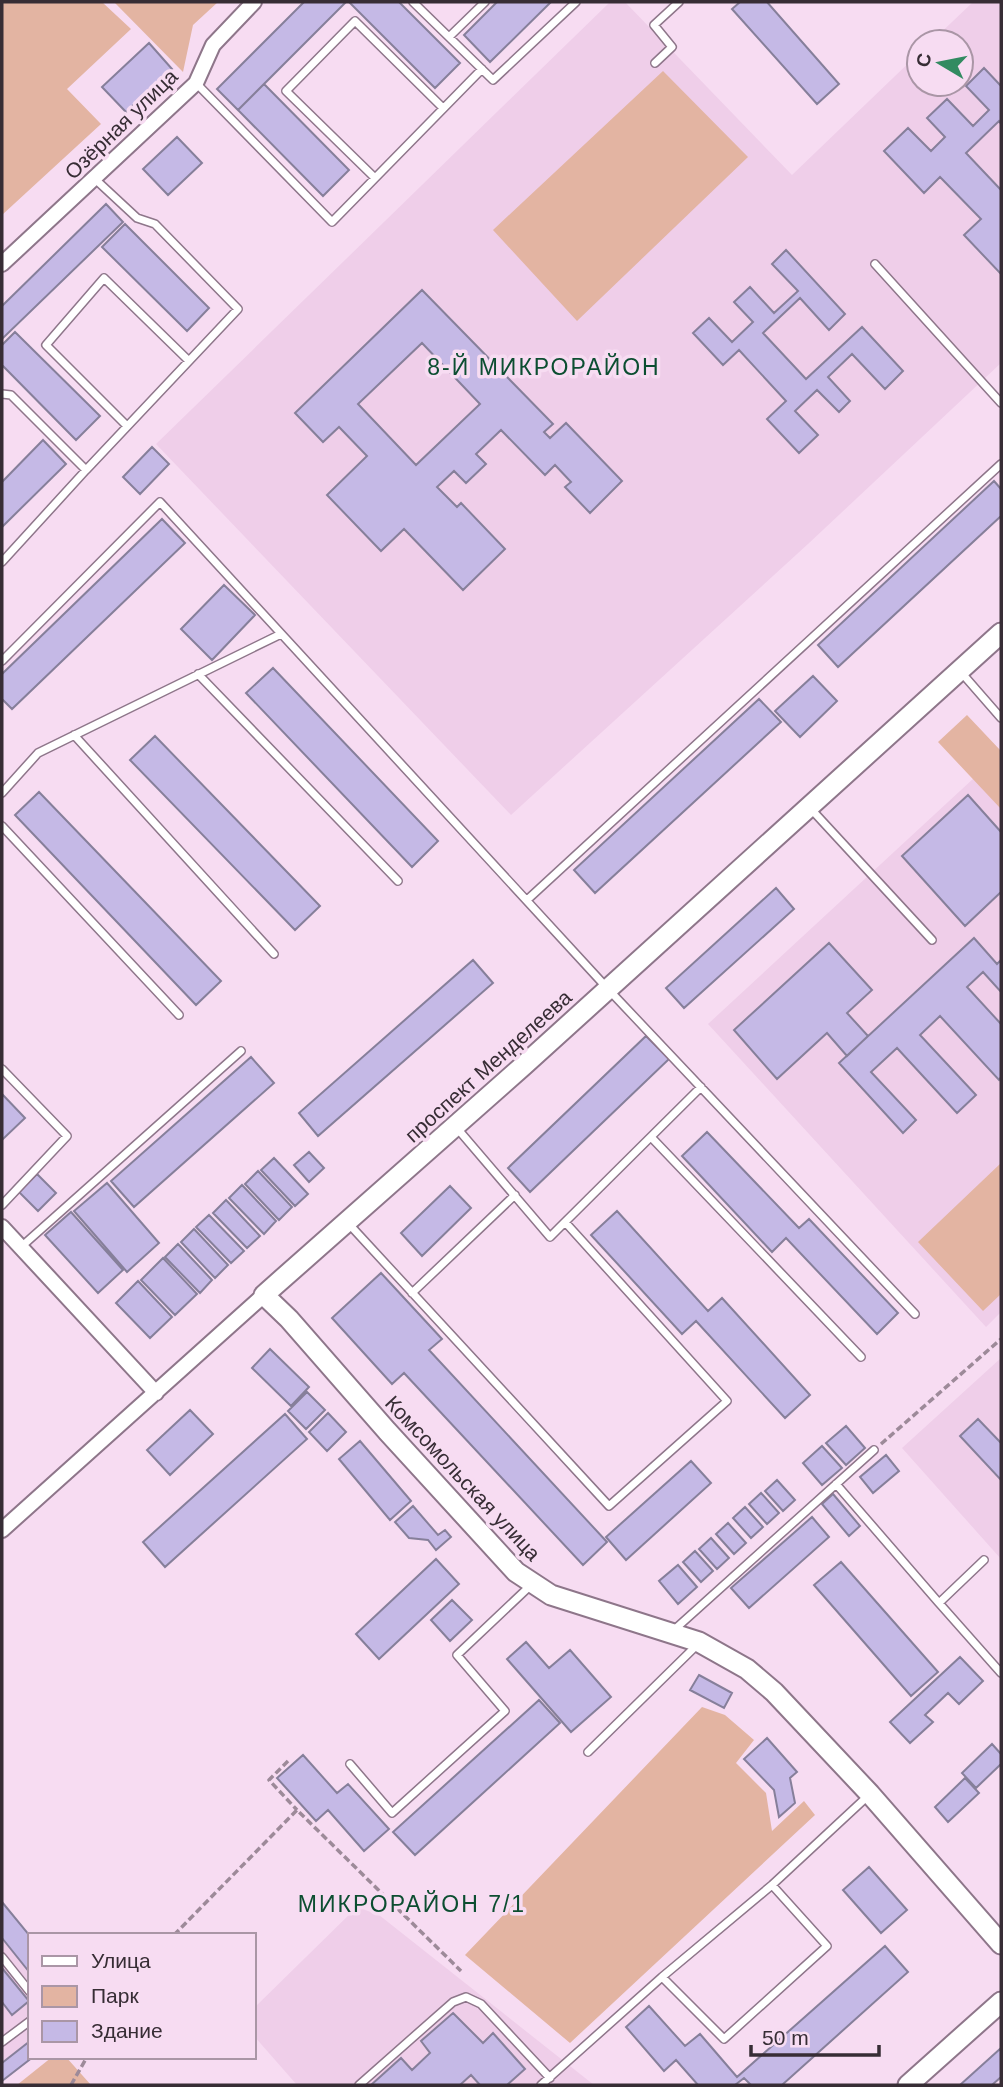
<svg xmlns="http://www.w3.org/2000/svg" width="1003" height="2087" viewBox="0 0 1003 2087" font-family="Helvetica,sans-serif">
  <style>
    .built { fill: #efcee9 }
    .green { fill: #e3b4a2 }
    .building { fill: #c5b9e6; stroke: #867f9a; stroke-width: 2; fill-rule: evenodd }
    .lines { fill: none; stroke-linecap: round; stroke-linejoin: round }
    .lane-casing { stroke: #8e768a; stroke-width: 10 }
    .street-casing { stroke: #8e768a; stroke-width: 18 }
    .secondary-casing { stroke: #8e768a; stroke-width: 23 }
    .path { stroke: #9d8a99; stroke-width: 3.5; stroke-dasharray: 7 3.5; stroke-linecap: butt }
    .lane { stroke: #fff; stroke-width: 7 }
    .street { stroke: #fff; stroke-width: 14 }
    .secondary { stroke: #fff; stroke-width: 19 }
    .labels { text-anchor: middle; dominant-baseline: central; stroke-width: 7; stroke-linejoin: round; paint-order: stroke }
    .street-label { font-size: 21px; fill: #372d35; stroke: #f7dcf2 }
    .neighbourhood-label { font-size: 23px; letter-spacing: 2px; fill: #0c4e31; stroke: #f7dcf2 }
  </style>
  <rect width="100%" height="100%" fill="#f7dcf2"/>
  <path class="built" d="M610,2H625L792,175L919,53V84H961V42H931L973,2H1001V363L808,544L511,815L156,444Z
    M1001,753V1312L986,1327L708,1024Z
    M1001,1358V1559L902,1448Z
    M2,1903L30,1937V2046L2,2070Z
    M357,1907L379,1915L594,2085H297L254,2036V2008Z"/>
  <path class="green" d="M2,2H102L131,29L67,89L101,124L2,215Z
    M114,2H218L193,25L183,72Z
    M663,71L748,157L577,321L493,230Z
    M967,715L1001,751V809L938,742Z
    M1001,1163V1294L983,1311L918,1242Z
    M702,1707L725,1715L754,1740L736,1763L766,1793L772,1831L804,1801L815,1815L570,2043L465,1955Z
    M52,2057H66L91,2085H17Z"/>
  <path class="building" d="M304,2H346L238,110L217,89Z
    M349,2H399L460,63L435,88Z
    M497,2H551L490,62L464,35Z
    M740,2H767L839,84L817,104L732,9Z
    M149,43L172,69L126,112L102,87Z
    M984,68L1001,86V124L999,121L966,153L1001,190V274L964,235L981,219L940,177L924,193L884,151L908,128L931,151L945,137L927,118L947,99L973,126L989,110L966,86Z
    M264,84L349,170L323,196L238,110Z
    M177,137L202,163L168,195L143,169Z
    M106,204L123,222L2,339V306Z
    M125,224L209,308L187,331L102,247Z
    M786,250L845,314L829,330L800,298L763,333L806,379L862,327L903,371L885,389L852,354L828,377L850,401L839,412L817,390L795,411L818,435L799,453L767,419L786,401L739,350L723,365L693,333L709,318L732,342L753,322L734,302L750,287L774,313L798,291L772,264Z
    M422,290L553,424L544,432L550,438L566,423L622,481L590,513L565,487L571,482L555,465L545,475L501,430L476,454L486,464L466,483L454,471L437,487L457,507L461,503L505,549L463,590L404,529L381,551L327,495L367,456L339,427L323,442L295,413ZM422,343L480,404L416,465L358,404Z
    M15,332L100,416L76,440L2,365V345Z
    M43,440L66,464L2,527V482Z
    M152,447L169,464L140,494L123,477Z
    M994,481L1001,489V516L838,667L818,645Z
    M162,519L185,543L12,709L2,699V674Z
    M224,585L255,615L212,660L181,629Z
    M273,668L438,841L412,867L246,693Z
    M813,676L837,701L800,737L775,711Z
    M759,699L781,722L595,893L574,870Z
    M155,736L320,906L295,930L130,760Z
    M39,792L221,981L196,1005L15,815Z
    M968,795L1001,832V892L965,926L902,856Z
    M776,888L794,909L684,1008L666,988Z
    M974,938L997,964L1001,960V992L983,972L967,987L1001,1024V1077L999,1080L940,1016L920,1035L976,1095L957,1113L897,1048L871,1072L916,1120L903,1133L839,1063Z
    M829,943L872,990L847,1013L868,1036L847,1056L827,1033L777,1079L734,1030Z
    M473,960L493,983L318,1136L299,1113Z
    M646,1036L669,1059L530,1192L508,1168Z
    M251,1057L274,1083L134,1207L111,1181Z
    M2,1094L25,1118L2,1140Z
    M707,1132L799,1228L809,1219L898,1313L877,1334L786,1238L772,1252L682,1156Z
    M309,1152L324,1168L309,1182L294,1165Z
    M274,1158L308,1194L295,1206L261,1170Z
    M258,1171L292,1207L279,1220L245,1184Z
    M37,1174L56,1193L38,1211L19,1192Z
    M107,1183L159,1243L127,1272L74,1211Z
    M242,1185L276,1221L264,1234L229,1198Z
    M450,1186L471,1208L422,1256L401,1233Z
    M226,1200L260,1236L247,1248L213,1213Z
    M617,1211L708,1311L722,1298L810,1395L785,1418L696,1321L682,1334L591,1235Z
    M71,1212L123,1270L98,1293L45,1235Z
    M209,1215L244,1251L231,1263L196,1227Z
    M194,1229L228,1265L215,1278L181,1242Z
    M178,1244L212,1280L200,1293L165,1257Z
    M163,1258L197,1294L175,1315L141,1280Z
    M381,1273L442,1339L429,1350L607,1542L583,1565L404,1373L392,1384L332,1318Z
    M138,1281L172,1317L150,1338L116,1303Z
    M270,1349L309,1387L291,1406L252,1368Z
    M307,1392L325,1410L306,1429L288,1411Z
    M190,1410L213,1434L170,1475L147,1450Z
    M328,1413L346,1432L327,1451L309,1432Z
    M285,1414L307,1439L165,1567L143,1542Z
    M978,1419L1001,1443V1480L960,1436Z
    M846,1426L865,1448L846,1465L826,1443Z
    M360,1441L411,1501L390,1520L339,1459Z
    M822,1446L842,1468L822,1485L803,1463Z
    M886,1455L899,1471L873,1493L860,1477Z
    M691,1461L711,1483L626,1560L606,1537Z
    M777,1480L795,1500L783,1511L765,1491Z
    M761,1493L779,1513L767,1524L749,1504Z
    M833,1494L860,1526L849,1536L822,1504Z
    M413,1506L438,1535L445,1530L451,1537L436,1550L428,1540L409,1538L395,1522Z
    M745,1507L763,1527L751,1538L733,1518Z
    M812,1517L829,1537L749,1608L731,1588Z
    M728,1523L746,1543L734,1554L716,1534Z
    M711,1538L729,1558L717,1569L699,1549Z
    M695,1551L713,1571L701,1582L683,1562Z
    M436,1559L459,1584L379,1659L356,1634Z
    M841,1562L938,1672L911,1696L814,1585Z
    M678,1565L697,1587L678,1604L659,1581Z
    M452,1600L472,1620L450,1641L431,1620Z
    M526,1642L549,1668L570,1650L611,1697L571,1732L507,1659Z
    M960,1657L983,1681L959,1704L948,1693L925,1715L933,1722L910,1743L890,1722Z
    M699,1675L732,1693L724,1708L690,1690Z
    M539,1700L560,1723L415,1855L393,1832Z
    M767,1738L797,1772L790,1778L795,1803L779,1817L774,1790L744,1759Z
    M992,1744L1001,1754V1764L976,1788L962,1773Z
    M303,1755L337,1793L348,1784L389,1829L364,1851L328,1810L316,1821L277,1778Z
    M965,1778L979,1793L948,1822L935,1807Z
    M869,1867L907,1910L881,1933L843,1890Z
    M2,1902L30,1936V1973L2,1938Z
    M885,1946L908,1972L782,2085H751L744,2078L735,2085H698L676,2060L664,2071L626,2027L649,2006L685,2046L700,2034L737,2077Z
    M2,1968L29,2001L12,2015L2,2002Z
    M453,2013L483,2043L493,2033L525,2069L507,2085H480L471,2075L460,2085H371L401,2058L412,2070L430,2053L421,2041Z
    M30,2041V2057H33L2,2081V2063Z
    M1001,2048V2077L992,2085H960Z"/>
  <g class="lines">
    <defs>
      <path id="lane" d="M413,2L493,80L576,2
        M449,37L485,2
        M655,63L672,47L654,25L679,2
        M196,83L332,222L482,69
        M375,178L286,91L355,21L443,108
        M875,264L1001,403
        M2,394L11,395L86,470L238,309L155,224L137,218L95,179
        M127,426L46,345L104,278L189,361
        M2,562L86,470
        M2,661L160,502L608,989L915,1314
        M960,671L1001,718
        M198,674L398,881
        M74,735L274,954
        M2,793L38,753L281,634
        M811,809L932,940
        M2,826L179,1015
        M527,900L1001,464
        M2,1069L67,1136L2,1205
        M651,1137L861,1357
        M565,1222L701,1087
        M348,1223L609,1506L727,1401L565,1222L550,1237L456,1127
        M21,1247L241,1051
        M412,1293L515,1195
        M836,1484L939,1603
        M984,1560L939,1603L1001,1673
        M674,1630L874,1450
        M588,1752L697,1645
        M350,1764L392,1813L505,1711L457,1655L531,1585
        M772,1885L827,1946L724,2039L662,1977L772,1885L870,1794
        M2,1957L30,1992
        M2,2042L30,2021
        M359,2085L453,2002L466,1997L481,2004L550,2078
        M541,2085L662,1977"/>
      <path id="street" d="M2,264L196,83L213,45L254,2
        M2,1227L156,1393
        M2,1530L264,1295"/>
      <path id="secondary" d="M1001,633L523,1066L264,1295L289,1319L387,1431L516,1572L551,1595L699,1642L747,1669L774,1692L870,1794L1001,1944
        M908,2085L1001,2002"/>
    </defs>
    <use href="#lane" class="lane-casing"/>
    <use href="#street" class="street-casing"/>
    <use href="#secondary" class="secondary-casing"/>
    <path class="path" d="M881,1444L1001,1339
      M288,1761L269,1780L297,1810
      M174,1935L297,1810L461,1971
      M71,2085L87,2057"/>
    <use href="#lane" class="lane"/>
    <use href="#street" class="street"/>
    <use href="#secondary" class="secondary"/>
  </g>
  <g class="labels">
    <g class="street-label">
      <text transform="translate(121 124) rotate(-44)">Озёрная улица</text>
      <text transform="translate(488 1066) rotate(-42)">проспект Менделеева</text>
      <text transform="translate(463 1478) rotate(47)">Комсомольская улица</text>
    </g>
    <g class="neighbourhood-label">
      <text x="544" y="367">8-Й МИКРОРАЙОН</text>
      <text x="412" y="1904">МИКРОРАЙОН 7/1</text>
    </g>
  </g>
  <rect width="1003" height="2087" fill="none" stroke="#372d35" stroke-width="7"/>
  <rect x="28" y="1933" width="228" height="126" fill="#f7dcf2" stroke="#aa96a6" stroke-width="2"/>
  <rect x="42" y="1956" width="35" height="10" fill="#ffffff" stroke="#aa96a6" stroke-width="2"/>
  <text x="91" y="1968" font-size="21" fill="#372d35">Улица</text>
  <rect x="42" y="1986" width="35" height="21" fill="#e3b4a2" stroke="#aa96a6" stroke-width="2"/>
  <text x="91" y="2003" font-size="21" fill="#372d35">Парк</text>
  <rect x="42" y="2021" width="35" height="21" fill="#c5b9e6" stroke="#aa96a6" stroke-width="2"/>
  <text x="91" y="2038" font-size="21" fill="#372d35">Здание</text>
  <g transform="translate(940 63) rotate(280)"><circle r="33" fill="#f7dcf2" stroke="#aa96a6" stroke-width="2"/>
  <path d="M0-5L12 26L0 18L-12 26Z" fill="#328b61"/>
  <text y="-10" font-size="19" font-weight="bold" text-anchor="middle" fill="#372d35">С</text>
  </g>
  <path d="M751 2045v10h128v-10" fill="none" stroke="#372d35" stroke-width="3.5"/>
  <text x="762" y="2045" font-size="21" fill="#372d35" stroke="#f7dcf2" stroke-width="5" paint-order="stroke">50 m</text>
</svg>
